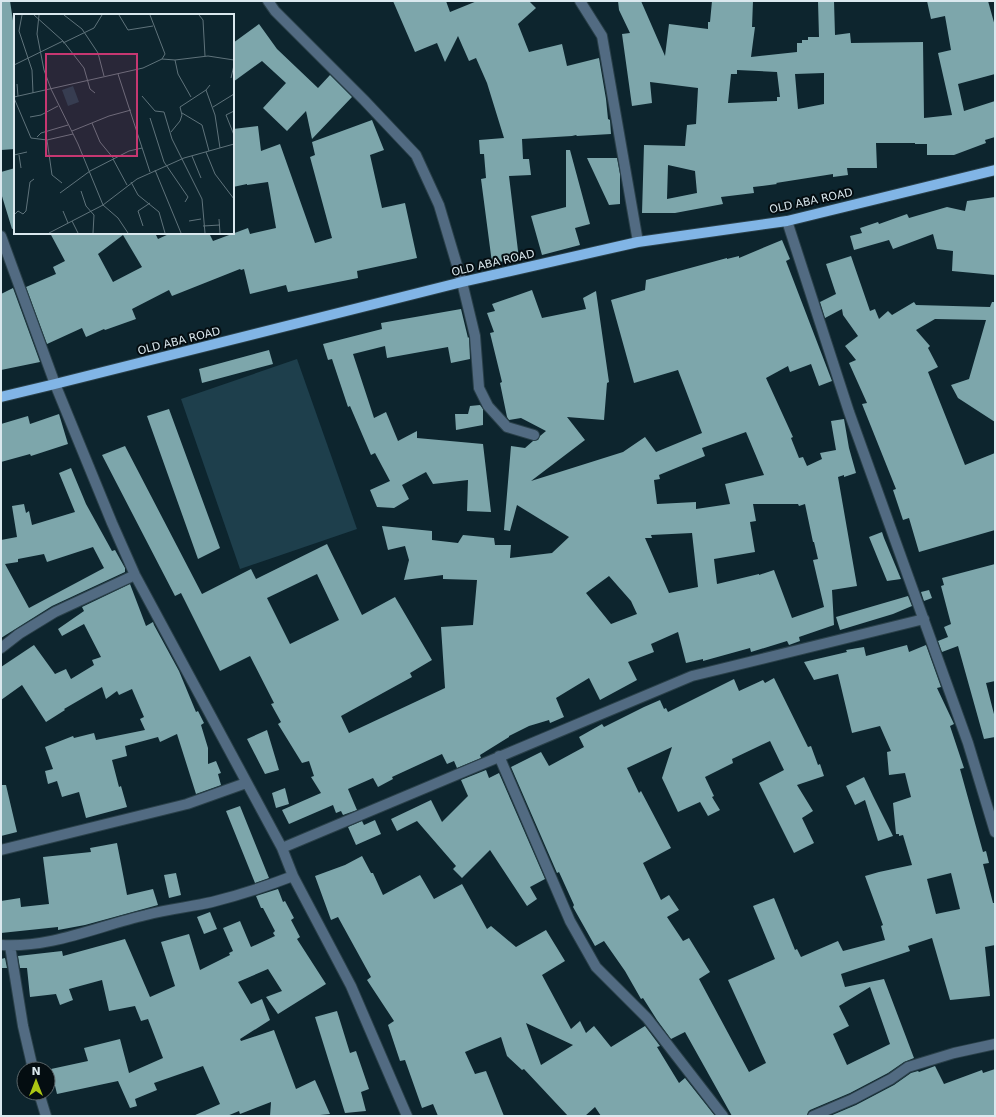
<svg xmlns="http://www.w3.org/2000/svg" width="996" height="1117" viewBox="0 0 996 1117" font-family="'DejaVu Sans',sans-serif">
  <style>
    .green { fill: #1e3f4c }
    .building { fill: #7da6ab; fill-rule: evenodd }
    .lines { fill: none; stroke-linecap: round; stroke-linejoin: round }
    .minor-casing { stroke: #2a4049; stroke-width: 12 }
    .primary-casing { stroke: #2a4049; stroke-width: 12 }
    .minor { stroke: #526b82; stroke-width: 10 }
    .primary { stroke: #81b5e6; stroke-width: 10 }
    .labels { text-anchor: middle; dominant-baseline: central; stroke-width: 4; stroke-linejoin: round; paint-order: stroke }
    .street-label { font-size: 11px; fill: #dae8ee; stroke: #040d11 }
    .inset-road { fill: none; stroke: #5f737b; stroke-width: 1 }
    .view { fill: #c63771; fill-opacity: 0.15; stroke: #c63771; stroke-width: 2 }
    .inset-edge { fill: none; stroke: #dae8ee; stroke-width: 2 }
  </style>
  <rect width="100%" height="100%" fill="#0d252e"/>
  <path class="green" d="M297,359L357,529L240,569L181,399Z"/>
  <path class="building" d="M1,1H10L15,34V149L1,150Z
    M393,1H446L450,12L477,1H529L536,8L518,24L529,52L562,44L567,66L599,58L606,99L608,119L610,120L611,134L577,136L576,135L572,136L522,139L523,159H529L531,175L509,176L519,259L492,263L481,179L486,178L484,154H480L479,140L504,138L487,83L476,58L469,61L458,36L445,62L437,43L415,52Z
    M618,1H641L665,56L669,24L708,29V22H710L712,1H753L752,27H755L751,57L797,52V43H802V40H808V37H819L818,1H834L835,35L850,33L851,43L923,42L924,118L952,115L938,53L951,50L945,16L931,19L927,1H988L995,26V74L958,84L964,111L995,101V137L985,140L986,143L954,155H927V144H915V143H876L877,168H847L848,175L833,177V174L776,183L777,184L753,187L754,193L721,197L723,204L675,213H642L644,145L685,146L687,125L696,124L698,88L650,82L652,103L632,106L622,34L630,33L619,10ZM737,70L777,72L780,97H777V101L728,103L731,74H737ZM824,73V104L798,109L795,74ZM668,165L695,171L697,193L667,199Z
    M259,24L277,49L318,88L330,75L352,97L312,139L306,111L287,131L263,108L286,83L262,61L233,82V43Z
    M372,120L384,150L370,155L382,208L405,203L417,258L357,271L358,278L288,292L286,285L250,294L244,269L241,270L240,269L172,296L169,290L132,309L136,319L105,330L104,329L86,337L82,328L47,344L26,287L56,274L53,267L65,261L50,233H155L158,239L171,233H209L213,241L248,228L250,234L276,228L268,182L247,185V184L233,187V129L258,126L261,151L280,144L315,243L332,238L310,157L315,155L312,142ZM123,235L142,267L113,282L98,254Z
    M566,150H570L590,224L575,228L580,245L542,255L531,216L566,207Z
    M587,158H617L620,174V204L609,205Z
    M15,168V228L12,229L1,193V172Z
    M995,197V275L952,271L953,251L937,249L933,234L893,249L889,240L854,250L850,236L862,233L860,228L878,222L879,224L907,214L909,218L947,207L965,211L967,201Z
    M782,240L790,259L786,261L832,381L819,386L811,364L790,372L788,366L766,378L793,437L791,438L799,458L803,457L807,466L822,459L820,453L836,450L831,421L844,419L849,448L856,473L844,477V475L838,477L857,586L832,590L834,625L799,637L800,641L789,645L787,641L751,652L750,648L703,661V659L686,663L678,632L651,644L654,652L628,662L637,680L600,700L589,678L556,698L564,717L550,723L549,720L529,726L509,736V737L480,755L481,758L457,768L454,761L447,764L442,754L392,777L393,779L378,787L373,778L348,789L357,810L343,815L341,811L336,813L333,805L289,824L282,810L321,793L311,777L314,776L309,761L302,763L278,724L281,722L271,704L274,703L250,656L220,671L181,593L175,596L102,455L125,446L202,594L251,569L256,579L327,544L362,615L395,597L432,660L410,673L412,677L341,716L349,733L445,688L441,627L473,625L477,580L443,579V575L404,580L409,560L405,546L388,550L382,526L432,531V540L458,543L463,535L494,538L495,545H511L510,558L552,553L569,537L517,505L510,531L504,530L511,446L525,448L533,441L538,440L540,436L546,431L521,418L509,420L507,417L500,383L502,382L490,333L494,332L487,313L495,311L492,304L532,290L542,318L586,309L583,298L596,291L609,382L607,383L604,420L567,417L585,440L531,481L623,452L645,437L656,452L702,433L678,370L634,383L611,300L645,290L646,280L727,258V259L739,256V258ZM746,432L764,475L725,484L730,504L696,509V502L657,504L654,480L660,479L659,475L705,456L702,448ZM753,504H798L799,506L805,504L813,542H814L818,559L813,560L824,607L792,618L774,570L759,575V574L717,584L714,559L755,552L750,522L756,521ZM692,533L698,587L669,593L645,538H652L651,535ZM317,574L339,620L290,644L267,598ZM609,576L631,601L637,614L611,624L586,593Z
    M851,256L870,311L875,309L879,319L888,311L892,315L914,302L916,305L990,307L992,302H995V422L958,398L951,385L969,379L986,320L935,319L916,330L930,346L928,348L938,367L928,372L965,465L995,453V530L919,552L909,518L903,520L893,490L896,489L862,404L867,403L849,363L856,360L845,346L858,336L843,315L842,309L825,318L820,302L836,294L826,264Z
    M13,288L40,362L1,370V294Z
    M461,309L468,338L469,337L470,359L451,363L448,347L387,358L385,346L353,354L374,418L386,412L398,441L417,431V438L483,444L491,512L467,511L468,480L433,484L426,472L402,485L409,499L394,508L377,507L370,490L390,481L375,453L371,455L350,406L348,407L332,359L328,360L323,344L382,329L381,323Z
    M269,350L273,364L202,383L199,369Z
    M480,405L483,409V425L456,430L455,414H468L470,406Z
    M169,409L220,548L198,559L147,416Z
    M59,414L68,444L31,456L30,454L1,462V424L28,416L30,424Z
    M71,468L86,504L112,551L115,550L125,568V572L52,606L1,638V540L17,537L12,506L24,504L26,513L29,511L32,525L75,512L59,473ZM93,547L104,568L29,608L5,564L18,562V559L44,554L47,562Z
    M882,532L884,538L901,579L887,581L869,537Z
    M995,564V681L986,683L995,718V737L984,739L958,646L942,652L938,641L948,637L944,627L951,624L941,586L944,585L942,578Z
    M130,584L146,626L153,622L154,625L179,671L196,712L198,711L204,723L201,725L208,748V764L216,761L221,773L218,774L221,785L196,794L177,734L160,742L158,737L125,746L127,756L112,760L119,787L121,786L127,807L86,818L79,792L62,797L57,781L48,784L45,771L53,769L45,747L73,736L74,738L94,733L96,740L145,730L140,719L144,717L132,689L119,695L117,691L106,699L102,687L64,709L65,710L46,722L22,685L1,700V667L34,645L55,674L66,669L71,679L94,665L92,660L101,657L84,624L62,636L58,629L84,611L82,607Z
    M929,590L932,598L924,601L921,592Z
    M908,596L912,606L893,614L840,630L836,617Z
    M907,645L909,652L926,645L941,687L937,688L954,724L950,726L964,768L960,769L983,852L986,851L989,863L983,864L993,903H995V945L985,947L990,996L950,1000L932,938L908,946L910,951L841,974L845,987L884,979L914,1058L904,1062L888,1073L850,1093L810,1110L808,1112L807,1116H732L685,1032L671,1039L657,1020L643,998L641,999L625,971L604,941L595,946L573,907L574,905L559,872L557,873L511,767L541,752L549,766L584,747L579,737L602,724L604,727L644,707L660,700L664,709L666,708L668,712L734,679L739,691L763,680L765,683L774,678L808,747L811,746L818,765L820,764L824,776L797,785L813,811L802,818L814,843L794,853L759,783L784,770L770,741L732,759L733,763L705,777L714,796L712,797L720,810L708,816L700,802L678,812L662,778L672,747L627,768L639,793L641,791L671,848L643,863L661,900L669,895L679,910L667,917L683,941L689,938L710,972L699,979L749,1072L766,1063L728,980L775,959L753,906L774,898L795,950L797,949L801,957L838,941L843,951L885,940L881,926L883,925L865,876L879,872L912,865L903,835L899,836V834H896L893,803L911,797L905,773L889,775L887,752L891,751L880,726L852,733L838,674L814,680L804,662L847,652L846,650L864,647L866,656ZM951,873L960,909L936,914L927,879ZM870,987L890,1044L847,1065L833,1034L849,1026L839,1006Z
    M267,730L279,770L265,774L247,739Z
    M486,770L489,778L499,773L545,879L530,887L537,899L527,906L490,850L462,878L453,869L456,866L417,821L397,831L391,819L431,800L442,822L468,796L461,780Z
    M864,777L873,796L893,836L878,841L865,800L855,805L846,786Z
    M1,785H6L17,832L1,836Z
    M285,788L289,804L276,808L272,793Z
    M240,806L269,878L255,883L226,811Z
    M375,820L381,834L356,845L348,827L362,821L364,825Z
    M117,843L127,895L153,889L158,905L85,925L58,930V927L1,933V901L20,898L21,907L49,904L43,857L91,852L90,848Z
    M362,856L371,873H373L383,895L420,875L434,899L462,884L487,929L491,926L516,947L546,930L565,961L542,975L571,1029L580,1021L586,1033L594,1026L611,1047L645,1026L660,1046L657,1047L679,1083L685,1078L715,1116H601L595,1107L585,1116H568L524,1069L522,1070L507,1056L501,1037L465,1052L475,1074L486,1071L504,1116H438L433,1104L422,1108L405,1060L400,1061L388,1025L394,1021L367,980L371,977L338,917L331,920L315,876L345,865ZM526,1023L573,1045L541,1065Z
    M176,873L181,895L169,898L164,875Z
    M278,889L283,902L285,901L294,918L291,920L300,937L297,939L326,984L278,1014L266,997L282,991L268,969L238,982L251,1004L262,999L270,1020L240,1039L241,1041L274,1030L296,1089L315,1080L330,1114L320,1115V1116H270L271,1102L240,1114L239,1111L227,1116H193L220,1104L203,1066L154,1083L157,1090L135,1099L137,1106L130,1108L118,1081L57,1094L51,1069L88,1061L84,1048L120,1039L129,1073L163,1058L148,1019L141,1021L135,1006L109,1011L102,980L69,989L73,1000L60,1005L56,994L30,997L27,968H20L18,956L62,951L63,956L125,939L150,997L175,986L161,942L189,934L200,970L230,955L229,953L233,951L223,928L240,921L251,947L275,936L273,933L275,931L263,908H261L256,896Z
    M210,912L217,929L204,934L197,917Z
    M5,958L7,968H1V959Z
    M337,1011L350,1053L356,1051L369,1089L361,1092L366,1111L345,1113L315,1017Z
    M935,1066L944,1084L982,1070L983,1073L995,1069V1116H830L856,1105L894,1085L911,1073L918,1071L919,1072Z"/>
  <g class="lines">
    <defs>
      <path id="minor" d="M268,1L275,11L364,100L416,155L439,205L462,282L475,336L479,388L488,406L507,427L534,435
        M580,1L602,36L638,242
        M787,221L849,412L968,743L995,832
        M1,236L55,384L112,523L135,575L282,848L293,876L351,986L407,1116
        M1,648L19,634L55,612L135,575
        M499,756L570,921L596,967L647,1018L723,1116
        M282,848L692,676L924,619
        M1,850L187,804L246,783
        M1,945C52,948 98,926 146,915C168,909 190,907 212,902C240,895 267,886 293,876
        M10,946L23,1026L33,1069
        M39,1093L46,1116
        M813,1116L853,1099L891,1079L908,1067L954,1053L995,1044"/>
      <path id="primary" d="M1,397L55,384L462,282L638,242L787,221L995,170"/>
    </defs>
    <use href="#minor" class="minor-casing"/>
    <use href="#primary" class="primary-casing"/>
    <use href="#minor" class="minor"/>
    <use href="#primary" class="primary"/>
  </g>
  <g class="labels">
    <g class="street-label">
      <text transform="translate(811 201) rotate(-12)">OLD ABA ROAD</text>
      <text transform="translate(493 263) rotate(-13)">OLD ABA ROAD</text>
      <text transform="translate(179 341) rotate(-14)">OLD ABA ROAD</text>
    </g>
  </g>
  <g transform="translate(14 14)">
    <rect width="220" height="220" fill="#0d252e"/>
    <path d="M59,72L65,88L54,92L48,76Z" fill="#1e3f4c"/>
    <path class="inset-road" d="M8,1L5,17L18,56L19,79M20,1L49,27L70,54L76,75L81,79M25,1L23,20L30,56L37,75L64,130L89,191L104,204L114,219M50,1L68,15L84,39L90,62M105,1L114,16L139,12M136,1L151,40L148,45M185,1L189,6L191,42M49,29L80,14L88,1M161,46L164,60L177,83M0,51L49,27M104,60L136,158M217,64L220,51M3,70L4,82M192,76L201,101L206,134M128,82L141,97L150,98L158,125L188,185L191,219M0,83L129,54L148,45L161,46L194,42L220,46M0,84L17,124L33,126L59,120M199,93L220,80M220,97L212,101L220,121M168,99L188,111L195,137M16,103L27,101L44,92M136,104L150,148L174,183L171,188M78,109L86,128L100,145M58,117L95,102L117,96M157,118L166,107L168,101L166,93L192,76L196,71M23,123L27,119L54,111M33,126L38,161L48,169M192,138L201,160L220,185M0,141L13,138M5,141L7,154M178,142L187,164M99,145L113,171M141,156L167,219M117,168L124,181L145,198L151,219M67,177L72,192L80,201L79,219M46,179L76,157L115,137L128,134M49,197L54,209M0,201L4,197L9,200L12,197L16,168L20,165M205,205L206,219M58,207L64,219M175,207L187,205M129,212L124,197L136,189M189,212L206,211M35,219L89,191L123,165L170,144L220,130"/>
    <path class="view" d="M32,40H123V142H32Z"/>
    <rect width="220" height="220" class="inset-edge"/>
  </g>
  <rect width="996" height="1117" fill="none" stroke="#dae8ee" stroke-width="4"/>
  <g transform="translate(36 1081)"><circle r="19" fill="#040d11" stroke="#5a6569"/>
  <path d="M0-3L7 15L0 10L-7 15Z" fill="#acc613"/>
  <text y="-6" font-size="11" font-weight="bold" text-anchor="middle" fill="#dae8ee">N</text>
  </g>
</svg>
